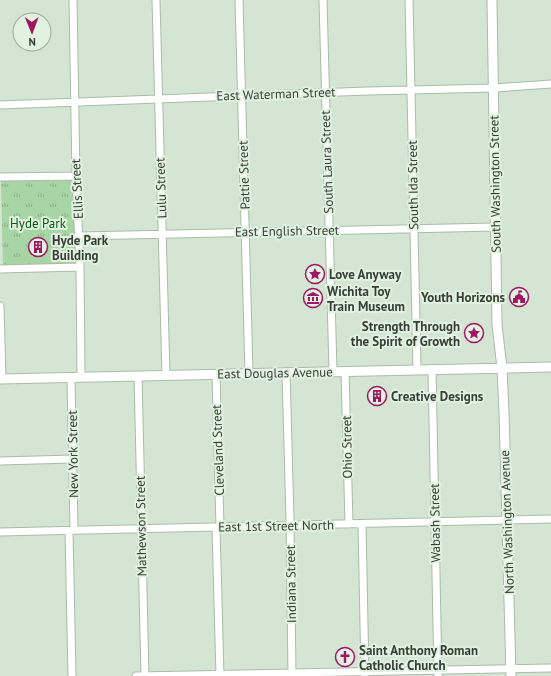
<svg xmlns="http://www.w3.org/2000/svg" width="551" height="676" viewBox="0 0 551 676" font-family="'PT Sans',sans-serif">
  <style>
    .park { fill: url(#park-tufts) }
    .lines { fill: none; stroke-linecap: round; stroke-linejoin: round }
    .minor-casing { stroke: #abbbaa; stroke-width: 9 }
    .major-casing { stroke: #abbbaa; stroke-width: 11 }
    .minor { stroke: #fff; stroke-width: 7 }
    .major { stroke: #fff; stroke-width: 9 }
    .labels { text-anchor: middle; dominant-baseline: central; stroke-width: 4; stroke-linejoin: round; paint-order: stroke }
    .street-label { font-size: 13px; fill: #383e37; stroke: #e1f2e0 }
    .park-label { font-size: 13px; fill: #075a0d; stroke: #e1f2e0 }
    .poi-label { font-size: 13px; font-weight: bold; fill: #383e37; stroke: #e1f2e0; text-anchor: start }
  </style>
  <defs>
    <pattern id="park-tufts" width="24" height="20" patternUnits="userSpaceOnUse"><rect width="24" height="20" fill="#a8d5a5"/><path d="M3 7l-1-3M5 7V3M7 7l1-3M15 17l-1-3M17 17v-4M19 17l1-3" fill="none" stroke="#8aae87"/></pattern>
  </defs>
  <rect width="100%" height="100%" fill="#d4e5d3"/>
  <path class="park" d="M73,180L75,265L3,267L1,181Z"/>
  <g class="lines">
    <defs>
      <path id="minor" d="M73,0L76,176L80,267L81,377
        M156,0L166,376
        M239,0L249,373
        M323,0L333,371
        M409,0L417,369
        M0,105L368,91L494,88L551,84
        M0,177L76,176
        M80,236L495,227
        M0,269L80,267
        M0,306L2,379
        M432,369L438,676
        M345,371L349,524
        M286,372L290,519L292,676
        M216,374L220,527
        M138,376L145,676
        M71,378L74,530
        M0,461L73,459
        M362,524L365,675
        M216,527L220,676
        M69,531L72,676
        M0,532L551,519
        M136,676L551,668"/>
      <path id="major" d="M492,0L497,325L502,368L504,412L511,676
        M0,379L551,367"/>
    </defs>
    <use href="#minor" class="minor-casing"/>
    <use href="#major" class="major-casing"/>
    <use href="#minor" class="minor"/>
    <use href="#major" class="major"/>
  </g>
  <defs>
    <symbol id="building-ring" viewBox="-11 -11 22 22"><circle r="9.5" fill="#e1f2e0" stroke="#9f1663" stroke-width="1.5"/><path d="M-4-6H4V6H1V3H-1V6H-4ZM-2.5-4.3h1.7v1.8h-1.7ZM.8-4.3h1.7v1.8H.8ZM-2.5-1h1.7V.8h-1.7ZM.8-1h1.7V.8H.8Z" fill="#9f1663"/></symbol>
    <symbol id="sight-ring" viewBox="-11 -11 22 22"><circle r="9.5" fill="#e1f2e0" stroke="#9f1663" stroke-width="1.5"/><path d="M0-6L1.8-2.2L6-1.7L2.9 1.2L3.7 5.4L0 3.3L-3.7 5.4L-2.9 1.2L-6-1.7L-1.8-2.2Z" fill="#9f1663"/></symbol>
    <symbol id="civic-ring" viewBox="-11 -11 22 22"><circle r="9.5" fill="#e1f2e0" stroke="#9f1663" stroke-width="1.5"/><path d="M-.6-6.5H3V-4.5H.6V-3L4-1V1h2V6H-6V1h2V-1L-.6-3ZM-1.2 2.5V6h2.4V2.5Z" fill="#9f1663"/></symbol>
    <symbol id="museum-ring" viewBox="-11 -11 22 22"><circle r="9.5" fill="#e1f2e0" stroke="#9f1663" stroke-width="1.5"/><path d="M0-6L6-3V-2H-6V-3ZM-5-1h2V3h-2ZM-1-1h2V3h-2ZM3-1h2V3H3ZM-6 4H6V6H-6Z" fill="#9f1663"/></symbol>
    <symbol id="church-ring" viewBox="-11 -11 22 22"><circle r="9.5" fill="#e1f2e0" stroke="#9f1663" stroke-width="1.5"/><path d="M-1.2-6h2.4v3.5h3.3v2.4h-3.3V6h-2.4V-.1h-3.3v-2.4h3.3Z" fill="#9f1663"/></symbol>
  </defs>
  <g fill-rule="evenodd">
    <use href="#building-ring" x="27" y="236" width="22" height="22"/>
    <use href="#sight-ring" x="304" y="263" width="22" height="22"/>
    <use href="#civic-ring" x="508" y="286" width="22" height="22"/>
    <use href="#museum-ring" x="302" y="287" width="22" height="22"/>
    <use href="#sight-ring" x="463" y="322" width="22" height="22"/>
    <use href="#building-ring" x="366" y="385" width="22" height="22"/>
    <use href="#church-ring" x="334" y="646" width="22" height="22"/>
  </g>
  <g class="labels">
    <g class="street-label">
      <text transform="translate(276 94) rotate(-2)">East Waterman Street</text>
      <text transform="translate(327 162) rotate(-92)">South Laura Street</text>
      <text transform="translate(244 175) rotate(-92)">Pattie Street</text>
      <text transform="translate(495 184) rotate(-91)">South Washington Street</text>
      <text transform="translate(413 185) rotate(-91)">South Ida Street</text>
      <text transform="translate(161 188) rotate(-92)">Lulu Street</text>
      <text transform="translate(77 189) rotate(-93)">Ellis Street</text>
      <text transform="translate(287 231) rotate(-1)">East English Street</text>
      <text transform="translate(275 373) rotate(-1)">East Douglas Avenue</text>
      <text transform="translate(347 447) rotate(-91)">Ohio Street</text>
      <text transform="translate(218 450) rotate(-92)">Cleveland Street</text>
      <text transform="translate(73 454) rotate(-91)">New York Street</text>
      <text transform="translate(507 522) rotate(-92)">North Washington Avenue</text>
      <text transform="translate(435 523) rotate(-91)">Wabash Street</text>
      <text transform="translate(141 526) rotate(-91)">Mathewson Street</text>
      <text transform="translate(276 526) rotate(-1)">East 1st Street North</text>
      <text transform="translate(291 584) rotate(-91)">Indiana Street</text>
    </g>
    <g class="park-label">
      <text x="38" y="223">Hyde Park</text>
    </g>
    <g class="poi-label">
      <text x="52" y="240">Hyde Park<tspan x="52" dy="15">Building</tspan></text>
      <text x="329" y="274">Love Anyway</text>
      <text x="327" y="291">Wichita Toy<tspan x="327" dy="15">Train Museum</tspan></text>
      <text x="505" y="297" text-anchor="end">Youth Horizons</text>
      <text x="460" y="326" text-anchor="end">Strength Through<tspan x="460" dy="15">the Spirit of Growth</tspan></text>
      <text x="391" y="396">Creative Designs</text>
      <text x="359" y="650">Saint Anthony Roman<tspan x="359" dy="15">Catholic Church</tspan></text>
    </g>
  </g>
  <g transform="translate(32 32) rotate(179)"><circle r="19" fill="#e1f2e0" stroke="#9daa9c"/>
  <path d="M0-3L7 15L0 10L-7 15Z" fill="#9f1663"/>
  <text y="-6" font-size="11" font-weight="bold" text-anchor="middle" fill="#383e37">N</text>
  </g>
</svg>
